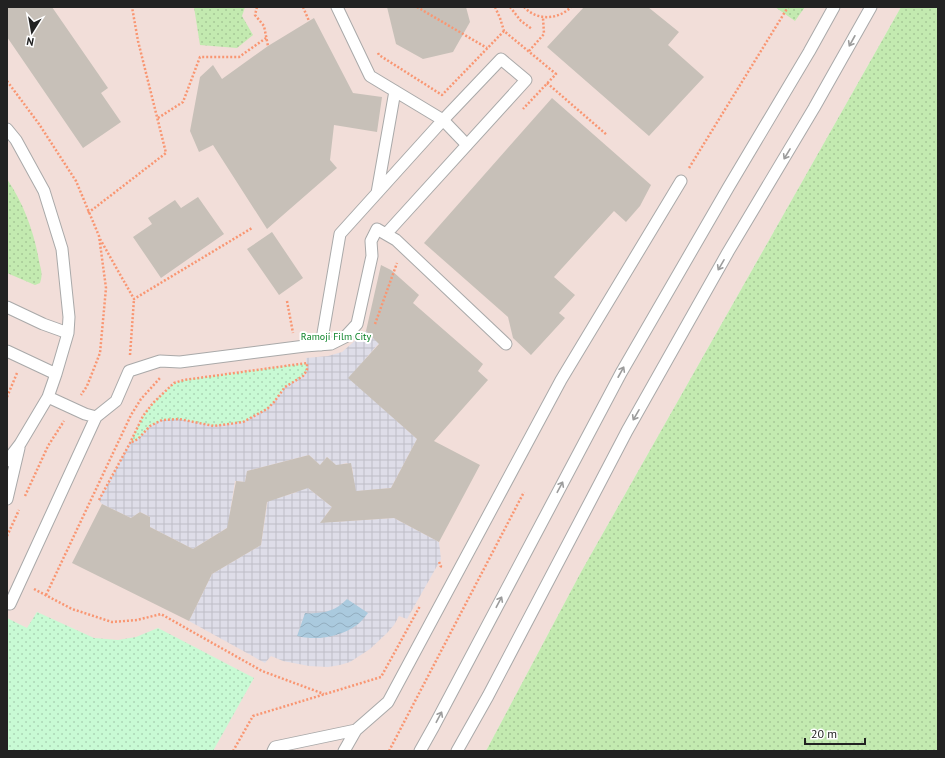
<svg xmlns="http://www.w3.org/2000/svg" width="945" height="758" viewBox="0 0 945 758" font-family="'PT Sans',sans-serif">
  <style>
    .commercial { fill: #f2ded9 }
    .grass { fill: url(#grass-dots) }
    .park { fill: url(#park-dots) }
    .plaza { fill: url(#plaza-grid); fill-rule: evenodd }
    .water { fill: url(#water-waves) }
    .building { fill: #c7c0b8 }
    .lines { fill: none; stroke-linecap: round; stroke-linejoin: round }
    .lane-casing { stroke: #a9a9a9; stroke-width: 13 }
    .path { stroke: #f99672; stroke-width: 2.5; stroke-dasharray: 2 2; stroke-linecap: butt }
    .lane { stroke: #fff; stroke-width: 11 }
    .oneway { stroke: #9c9c9c }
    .labels { text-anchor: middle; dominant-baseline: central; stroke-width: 4; stroke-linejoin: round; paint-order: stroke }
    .park-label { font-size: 10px; fill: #0d8329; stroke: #fff }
  </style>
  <defs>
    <pattern id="grass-dots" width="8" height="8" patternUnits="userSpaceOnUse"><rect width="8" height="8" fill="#c3eab0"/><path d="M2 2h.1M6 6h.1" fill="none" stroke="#a7c897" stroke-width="1.8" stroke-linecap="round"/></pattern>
    <pattern id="park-dots" width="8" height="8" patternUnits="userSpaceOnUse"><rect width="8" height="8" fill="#c8fad4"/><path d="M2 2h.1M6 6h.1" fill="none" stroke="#acd6b6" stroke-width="1.8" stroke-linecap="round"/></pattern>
    <pattern id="plaza-grid" width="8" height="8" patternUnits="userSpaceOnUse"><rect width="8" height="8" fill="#dedde8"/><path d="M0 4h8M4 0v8" fill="none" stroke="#bebdc7"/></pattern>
    <pattern id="water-waves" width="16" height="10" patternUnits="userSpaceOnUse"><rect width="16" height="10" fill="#aacade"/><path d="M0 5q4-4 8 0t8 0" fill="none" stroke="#92adbe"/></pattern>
  </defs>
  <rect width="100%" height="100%" fill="#f2f0e9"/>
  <path class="commercial" d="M7,7H901L581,572L486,751H7Z"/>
  <path class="grass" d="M194,7H245L242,16L253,35L237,48L200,45Z
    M775,7H805L795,21Z
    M901,7H938V751H486L581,572Z
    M7,179C24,204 34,232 39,261C41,270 43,274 40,283L35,285L7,273Z"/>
  <path class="park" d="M307,363V370L303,376L285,387L274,402L267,409L243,422L214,426L179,419L150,426L138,439L130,443L143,416L153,403L174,383L184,380Z
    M37,612L94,638L118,640L136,637L158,628L254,678L213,751H7V618L27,628Z"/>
  <path class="plaza" d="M366,331L379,343L349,378L417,439L391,488L349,492L351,480L353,473L352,467L347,463L342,464L338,467L327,457L320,465L309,455L247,471L245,482L235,481L230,512L239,515L238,521L193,549L150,527V517L140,512L131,518L102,504L99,500L130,443L138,439L150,426L162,420L179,419L214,426L243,422L267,409L274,402L285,387L303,376L307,370L306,358L328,356L342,352Z
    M303,484L332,507L325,516L332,522L394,518L439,542L441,559L407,619L399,616L394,625L387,633L370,649L350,662L340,665L328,667L309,666L283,661L271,656L265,663L189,621L212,574L261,545L269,492L278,498L297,492ZM347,599L362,620L357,625L342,633L326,637L313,638L297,636L305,613H326L340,606Z"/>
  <path class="water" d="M347,599L368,613C364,618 361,622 357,625C340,637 317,641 297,636L305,613C321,614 335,612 347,599Z"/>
  <path class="building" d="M7,7H52L108,88L101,93L121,122L83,148L7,37Z
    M387,7H466L470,22L453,52L423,59L396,44Z
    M584,7H648L679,32L668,45L704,77L649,136L547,47Z
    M314,18L353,93L382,97L377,132L334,125L330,160L337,168L267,229L213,145L199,152L190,131L200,77L213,65L222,79L268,46Z
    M552,98L651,185L640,206L626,222L614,211L554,277L575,295L559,313L565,318L531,355L513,338L508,317L424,243Z
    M198,197L224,234L161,278L133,237L152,224L148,218L175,200L181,208Z
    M272,232L303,278L279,295L247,249Z
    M381,265L391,270L419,295L413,303L483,364L478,371L488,380L434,441L480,465L439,542L394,518L320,523L332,507L308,488L267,502L261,545L212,574L189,621L72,563L102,504L131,518L140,512L150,517V527L193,549L227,528L236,481L245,482L247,471L309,455L320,465L327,457L336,465L351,463L356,491L391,488L417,439L348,378L379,344L366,331Z"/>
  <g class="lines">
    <defs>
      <path id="lane" d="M337,7L370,76L443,120L467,145
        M7,129L16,140L44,191L62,249L69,317L68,333L56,374L48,397L20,444L7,461
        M377,193L395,91
        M7,307L43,324L68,333
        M321,345L340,234L443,120L501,59L526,80L386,234
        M7,351L56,374
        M48,397L85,414L96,417
        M7,499L19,448
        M10,604L96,417L116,401L129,371L160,361L180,362L305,346L331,344L345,337L357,324L372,256L371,241L377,229L396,240L506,344
        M273,751L275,747L356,730
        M344,751L356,730L388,702L561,380L681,181
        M420,751L434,726L621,373L728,188L809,52L834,7
        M457,751L488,696L592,498L627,431L728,252L814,108L871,7"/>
    </defs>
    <use href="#lane" class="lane-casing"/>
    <path class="path" d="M257,7L255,15L264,26L268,46
      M303,7L309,21
      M417,7L487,48
      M495,7L500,18L504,31
      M510,7L521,21L532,29
      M524,7C537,21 558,20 571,7
      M529,51L544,34L543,18
      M378,53L379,55L442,95L504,31L556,74L523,109
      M7,81L39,124L76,181L99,236L106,288L100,353L87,386L81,395
      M547,83L607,135
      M158,118L183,102L200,57H239L266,38
      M689,168L788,7
      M88,213L166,153L138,41L132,7
      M100,239L134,299L252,228
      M287,301L293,333
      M375,324L397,263
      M130,355L134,299
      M7,397L17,373
      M25,496L48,446L64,421
      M99,500L130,443L143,416L153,403L174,383L184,380L307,363V370L303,376L285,387L274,402L267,409L243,422L214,426L179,419L162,420L150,426L138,439L130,443
      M7,536L19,510
      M439,562L441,566L440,568
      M34,589L72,609L112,622L137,620L161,614L262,671L324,694
      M46,595L131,415L141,399L160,378
      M233,751L253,716L381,677L420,606
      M389,751L524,492"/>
    <use href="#lane" class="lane"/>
  </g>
  <defs><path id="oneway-shaft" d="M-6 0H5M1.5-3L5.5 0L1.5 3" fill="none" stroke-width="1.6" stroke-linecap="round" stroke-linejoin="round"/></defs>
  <g class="oneway">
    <use href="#oneway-shaft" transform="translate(852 41) rotate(119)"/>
    <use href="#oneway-shaft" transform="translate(787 154) rotate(121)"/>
    <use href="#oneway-shaft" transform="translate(721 265) rotate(120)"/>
    <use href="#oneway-shaft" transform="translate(621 372) rotate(-61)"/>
    <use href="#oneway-shaft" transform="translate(636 415) rotate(120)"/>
    <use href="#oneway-shaft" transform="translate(560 487) rotate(-62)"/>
    <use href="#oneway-shaft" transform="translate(499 602) rotate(-62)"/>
    <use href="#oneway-shaft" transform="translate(439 717) rotate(-62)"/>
  </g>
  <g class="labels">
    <g class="park-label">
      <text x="336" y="336">Ramoji Film City</text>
    </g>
  </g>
  <rect width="945" height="758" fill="none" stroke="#222222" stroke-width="16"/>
  <g transform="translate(32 32) rotate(191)" stroke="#ffffff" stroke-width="3" paint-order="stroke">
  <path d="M0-3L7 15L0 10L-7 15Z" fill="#222222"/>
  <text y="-6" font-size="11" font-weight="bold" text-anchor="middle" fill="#222222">N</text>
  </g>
  <path d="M805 738v6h60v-6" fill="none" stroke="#222222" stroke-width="2"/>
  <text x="811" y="738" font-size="12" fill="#222222" stroke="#ffffff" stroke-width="3" paint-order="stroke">20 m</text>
</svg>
